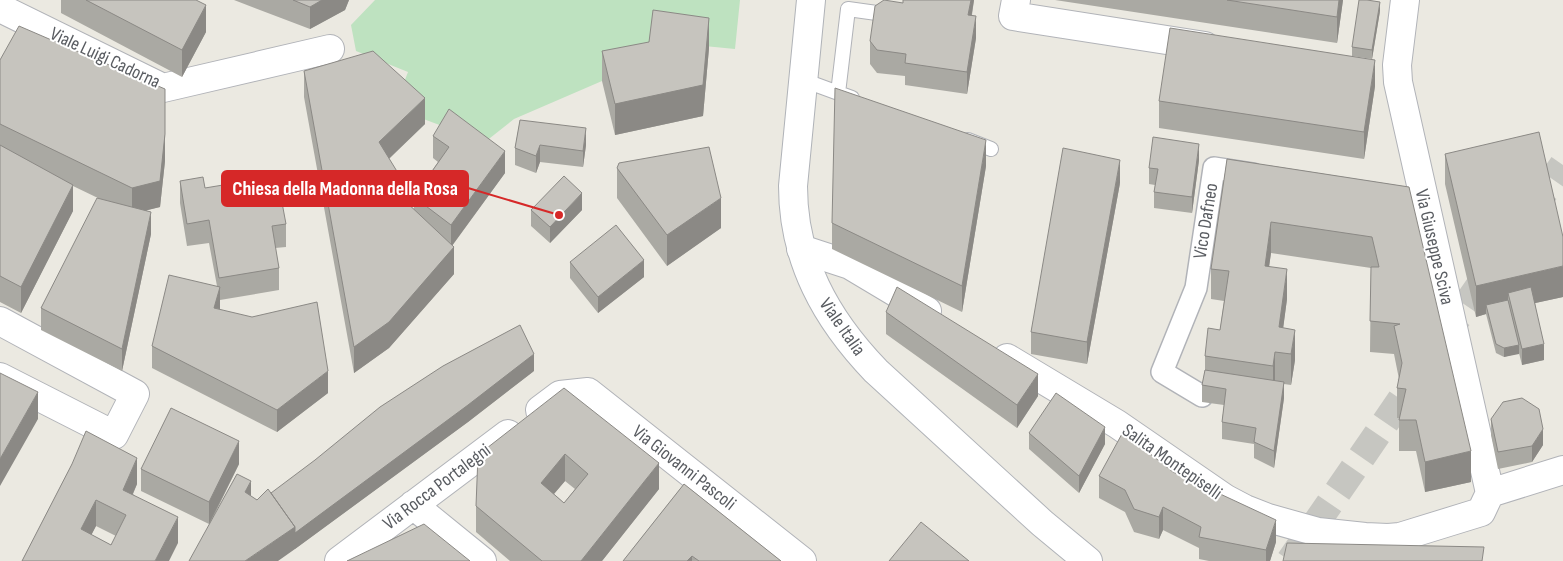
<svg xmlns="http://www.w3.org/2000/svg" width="1563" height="561" viewBox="0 0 1563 561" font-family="'Sofia Sans Condensed',sans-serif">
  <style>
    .green { fill: #bee2c0 }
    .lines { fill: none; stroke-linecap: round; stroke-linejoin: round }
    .minor-tunnel { stroke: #c6c6c1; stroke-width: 28; stroke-dasharray: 28 14; stroke-linecap: butt }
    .service-casing { stroke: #b1b3b8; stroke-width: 16 }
    .pedestrian-casing { stroke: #b1b3b8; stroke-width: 24 }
    .minor-casing { stroke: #b1b3b8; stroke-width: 30 }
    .secondary-casing { stroke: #b0b3b8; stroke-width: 30 }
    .service { stroke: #fff; stroke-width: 14 }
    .pedestrian { stroke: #fff; stroke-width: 21 }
    .minor { stroke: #fff; stroke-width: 28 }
    .secondary { stroke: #fff; stroke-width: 28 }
    .wall { fill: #aaa9a3; fill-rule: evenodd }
    .shaded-wall { fill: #8b8985 }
    .building { fill: #c6c4be; stroke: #8b8985; fill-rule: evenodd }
    .labels { text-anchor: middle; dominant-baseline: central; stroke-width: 4; stroke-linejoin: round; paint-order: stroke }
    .street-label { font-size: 19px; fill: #595c61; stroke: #fff }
    .leader { fill: none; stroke: #d62828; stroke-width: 2 }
    .callout-dot { fill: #d62828; stroke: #fff; stroke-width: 2 }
    .callout { fill: #d62828; stroke: #d62828; stroke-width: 2 }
    .callout-label { font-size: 20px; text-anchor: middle; font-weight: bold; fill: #fff }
  </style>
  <rect width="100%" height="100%" fill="#ebe9e1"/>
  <path class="green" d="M375,0H740L735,49L653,41L602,81L514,119L485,142L394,108L408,72L356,51L351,25Z"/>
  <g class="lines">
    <path class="minor-tunnel" d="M1529,214L1563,165
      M1442,340L1493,266
      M1290,561L1418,375"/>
    <defs>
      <path id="service" d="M803,80L852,98
        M838,93L848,9L891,15
        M968,140L991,149"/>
      <path id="pedestrian" d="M1202,396L1162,372L1196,288L1214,168L1253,174"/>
      <path id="minor" d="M1016,0L1013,16L1205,46
        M1405,0L1397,65L1398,82L1490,493
        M0,8L163,88L330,49
        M801,249L850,265L927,311
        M0,321L135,394L114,435L0,377
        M1007,358L1117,424L1226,499L1245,509L1268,518L1318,532L1365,537L1388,538L1400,537L1481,512L1490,493L1563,470
        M540,410L560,395L588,392L802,561
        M413,505L482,561
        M339,561L508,434"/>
      <path id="secondary" d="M811,0L793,186C793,260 826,319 876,371L1042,523L1088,561"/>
    </defs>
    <use href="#service" class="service-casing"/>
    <use href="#pedestrian" class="pedestrian-casing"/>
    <use href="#minor" class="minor-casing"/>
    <use href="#secondary" class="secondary-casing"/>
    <use href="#service" class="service"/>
    <use href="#pedestrian" class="pedestrian"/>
    <use href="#minor" class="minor"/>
    <use href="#secondary" class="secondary"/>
  </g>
  <path class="wall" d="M61,0H196L206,32L182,77L61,13Z
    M234,0H349L345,10L310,29Z
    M974,0L972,15L976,38L967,94L905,85V76L877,73L870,64V41L903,3Z
    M1055,0H1343L1337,43Z
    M1380,11L1372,59L1352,56V47Z
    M709,48L703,116L615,135L602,81V51Z
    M0,60L165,161L160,207L147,210L151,234L122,371L41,330V308L100,199L73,186V211L21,313L0,302Z
    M304,71L425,124L389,159L404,200L414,209V197L438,162L433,158V136L505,173L452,246L454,274L389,348L354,373L304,97Z
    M1375,86L1364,159L1159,128V101Z
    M520,120L586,145L583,167L540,162L536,173L515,165V148Z
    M1445,154L1563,297L1535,303L1544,360L1522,365L1519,353L1504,357L1496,353L1486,314L1476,317L1445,184Z
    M1227,159L1409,187L1471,482L1425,492L1416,451H1399V418H1397V388L1399,379L1394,354L1370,352L1371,268L1271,253L1269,266L1287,299L1283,328L1295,360L1291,385L1284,384V398L1274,468L1254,458V444L1222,439V422L1224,405L1202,402V385L1205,370V356L1220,330L1224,301L1211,299V269Z
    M1199,160L1192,213L1154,208V192L1155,185L1149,184V168Z
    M986,166L962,312L832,249V223Z
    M617,168L721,228L667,266L617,198Z
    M180,181L205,188L286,224V247L275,248L279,268V290L220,300V309L328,393L277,432L152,368V346L217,286L209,243L187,246L180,203Z
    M1120,183L1087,364L1031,354V332Z
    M531,210H582L550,243L531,226Z
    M570,262L644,277L598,313L570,278Z
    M886,312L1038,396L1017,428L886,334Z
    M534,371L468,422L295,549L209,524L141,491V469L239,464L210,524L251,496L257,500L271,493Z
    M564,388L659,489L602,561H510L476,532V506ZM565,481L575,489L564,503L554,494Z
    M1491,419L1543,445L1532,462L1498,469L1491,435Z
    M1029,433L1105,444L1079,493L1029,449Z
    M72,464L137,484L133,494L178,543L22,561ZM96,526L116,536L111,545L91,535Z
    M1173,472L1276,542L1270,561H1209L1199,559V548L1163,530L1159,539L1134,532L1125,512L1099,498V476Z
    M684,484L781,561H623Z"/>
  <path class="shaded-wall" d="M322,0H349L345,10L310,29V7Z
    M971,0H974L968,37V15Z
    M1339,0H1343L1337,43V17Z
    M1380,2V11L1372,59V50Z
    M206,5V32L182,77V50Z
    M976,16V38L967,94V72Z
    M709,18V48L703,116L615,135V104Z
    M1375,60V86L1364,159V132Z
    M425,98V124L379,168V142Z
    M586,128V145L583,167V151Z
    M165,134V161L160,207L132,214V188Z
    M986,140V166L962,312V286Z
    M1199,144V160L1192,213V197Z
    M540,145V162L536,173V156Z
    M505,151V173L451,247V225Z
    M1120,160V183L1087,364V342Z
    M73,185V211L21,313V287Z
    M582,193V210L550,243V227Z
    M721,198V228L667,266V235Z
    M151,212V234L122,371V349Z
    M1271,222V253L1265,296V266Z
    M454,247V274L389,348L354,373V347Z
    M644,260V277L598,313V297Z
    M1563,266V297L1512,308L1508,293V309L1486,305V314L1476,317V286Z
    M1287,269V299L1280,352L1279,327Z
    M220,287V309L214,308Z
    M1295,330V360L1291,385V354Z
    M1544,344V360L1522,365V349Z
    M1519,345V354L1504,357V348Z
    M1275,352V382L1273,396V366Z
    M534,354V371L468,422L295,549L278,561H245L295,527Z
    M328,371V393L277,432V410Z
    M1038,374V396L1017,428V405Z
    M1284,382V398L1274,468V451Z
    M38,392V419L0,486V459Z
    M1105,427V444L1079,493V476Z
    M1543,429V445L1532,462V446Z
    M239,441V464L209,524V502Z
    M1471,451V482L1425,492V462Z
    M565,454V481L541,509V483Z
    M137,458V484L124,514L123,490Z
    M659,463V489L602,561H581Z
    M251,481V504L245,492Z
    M96,500V526L81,555V529Z
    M1163,507V530L1159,539V517Z
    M178,517V543L169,561H155Z
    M1276,520V542L1270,561H1266V550Z
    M692,556V561H687Z"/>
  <path class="building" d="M86,0H196L206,5L182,50Z
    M293,0H322L310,7Z
    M884,0L903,3V0H971L968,15L976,16L967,72L905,63L906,54L877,50L870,41L875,6Z
    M1227,0H1339L1337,17Z
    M1359,0H1367L1380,2L1372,50L1352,47Z
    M653,10L709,18L703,85L615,104L602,51L649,42Z
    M19,26L165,89V134L160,181L132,188L0,124V60Z
    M1170,28L1375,60L1364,132L1159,101Z
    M373,51L425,98L379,142L398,173L404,200L454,247L389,322L354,347L304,71Z
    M835,88L986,140L962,286L832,223Z
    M449,109L505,151L451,225L414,197L449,147L433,136Z
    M520,120L586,128L583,151L540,145L536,156L515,148Z
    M1539,132L1563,237V266L1476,286L1445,154Z
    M1153,137L1199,144L1192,197L1154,192L1158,169L1149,168Z
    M0,145L73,185L21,287L0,276Z
    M709,147L721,198L667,235L617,168L619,163Z
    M1063,148L1120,160L1087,342L1031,332Z
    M1227,159L1409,187L1471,451L1425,462L1416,420H1399L1406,389L1397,388L1402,363L1394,326L1400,324L1370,321L1371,267H1379L1372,237L1271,222L1265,266L1287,269L1279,327L1295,330L1291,354L1275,352L1273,366L1205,356L1208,328L1220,330L1229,271L1211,269Z
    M277,176L286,224L272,226L279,268L219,278L209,220L187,224L180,181L203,177L205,188Z
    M564,176L582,193L550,227L531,210Z
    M97,198L151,212L122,349L41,308Z
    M616,225L644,260L598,297L570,262Z
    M169,275L220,287L214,308L252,317L317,302L328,371L277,410L152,346Z
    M897,287L1038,374L1017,405L886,312Z
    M1531,287L1544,344L1522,349L1508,293Z
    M1508,300L1519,345L1504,348L1496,344L1486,305Z
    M520,325L534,354L468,405L295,533V527L271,493L315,460L380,407L443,366Z
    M1205,370L1284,382L1274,451L1254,442L1256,428L1222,422L1226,389L1202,385Z
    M0,373L38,392L0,459Z
    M564,388L659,463L581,561H542L476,506L478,455ZM565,454L588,474L564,503L541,483Z
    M1056,393L1105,427L1079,476L1029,433Z
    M1522,398L1539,409L1543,429L1532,446L1498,452L1491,419L1503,402Z
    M171,408L239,441L209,502L141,469Z
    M86,431L137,458L123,490L178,517L155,561H22L72,464ZM96,500L126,515L111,545L81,529Z
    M1123,432L1173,472L1276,520L1266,550L1199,537L1201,527L1163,507L1159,517L1134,509L1125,490L1099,476Z
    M237,474L251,481L245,492L257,500L268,489L295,527L245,561H189Z
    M684,484L781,561H699L692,556L687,561H623Z
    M921,522L969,561H889Z
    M424,524L470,561H347Z
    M1287,543L1484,547L1482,561H1283Z"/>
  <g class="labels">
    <g class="street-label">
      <text transform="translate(105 58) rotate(25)">Viale Luigi Cadorna</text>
      <text transform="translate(1206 221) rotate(-81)">Vico Dafneo</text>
      <text transform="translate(1434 247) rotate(77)">Via Giuseppe Sciva</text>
      <text transform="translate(842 327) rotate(55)">Viale Italia</text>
      <text transform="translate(1172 462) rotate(35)">Salita Montepiselli</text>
      <text transform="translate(684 468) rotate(38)">Via Giovanni Pascoli</text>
      <text transform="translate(437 487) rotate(-37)">Via Rocca Portalegni</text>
    </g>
  </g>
  <path class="leader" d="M559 215L468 188"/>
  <circle class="callout-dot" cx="559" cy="215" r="5"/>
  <rect class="callout" x="222" y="171" width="246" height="35" rx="5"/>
  <g class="callout-label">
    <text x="345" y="195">Chiesa della Madonna della Rosa</text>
  </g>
</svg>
